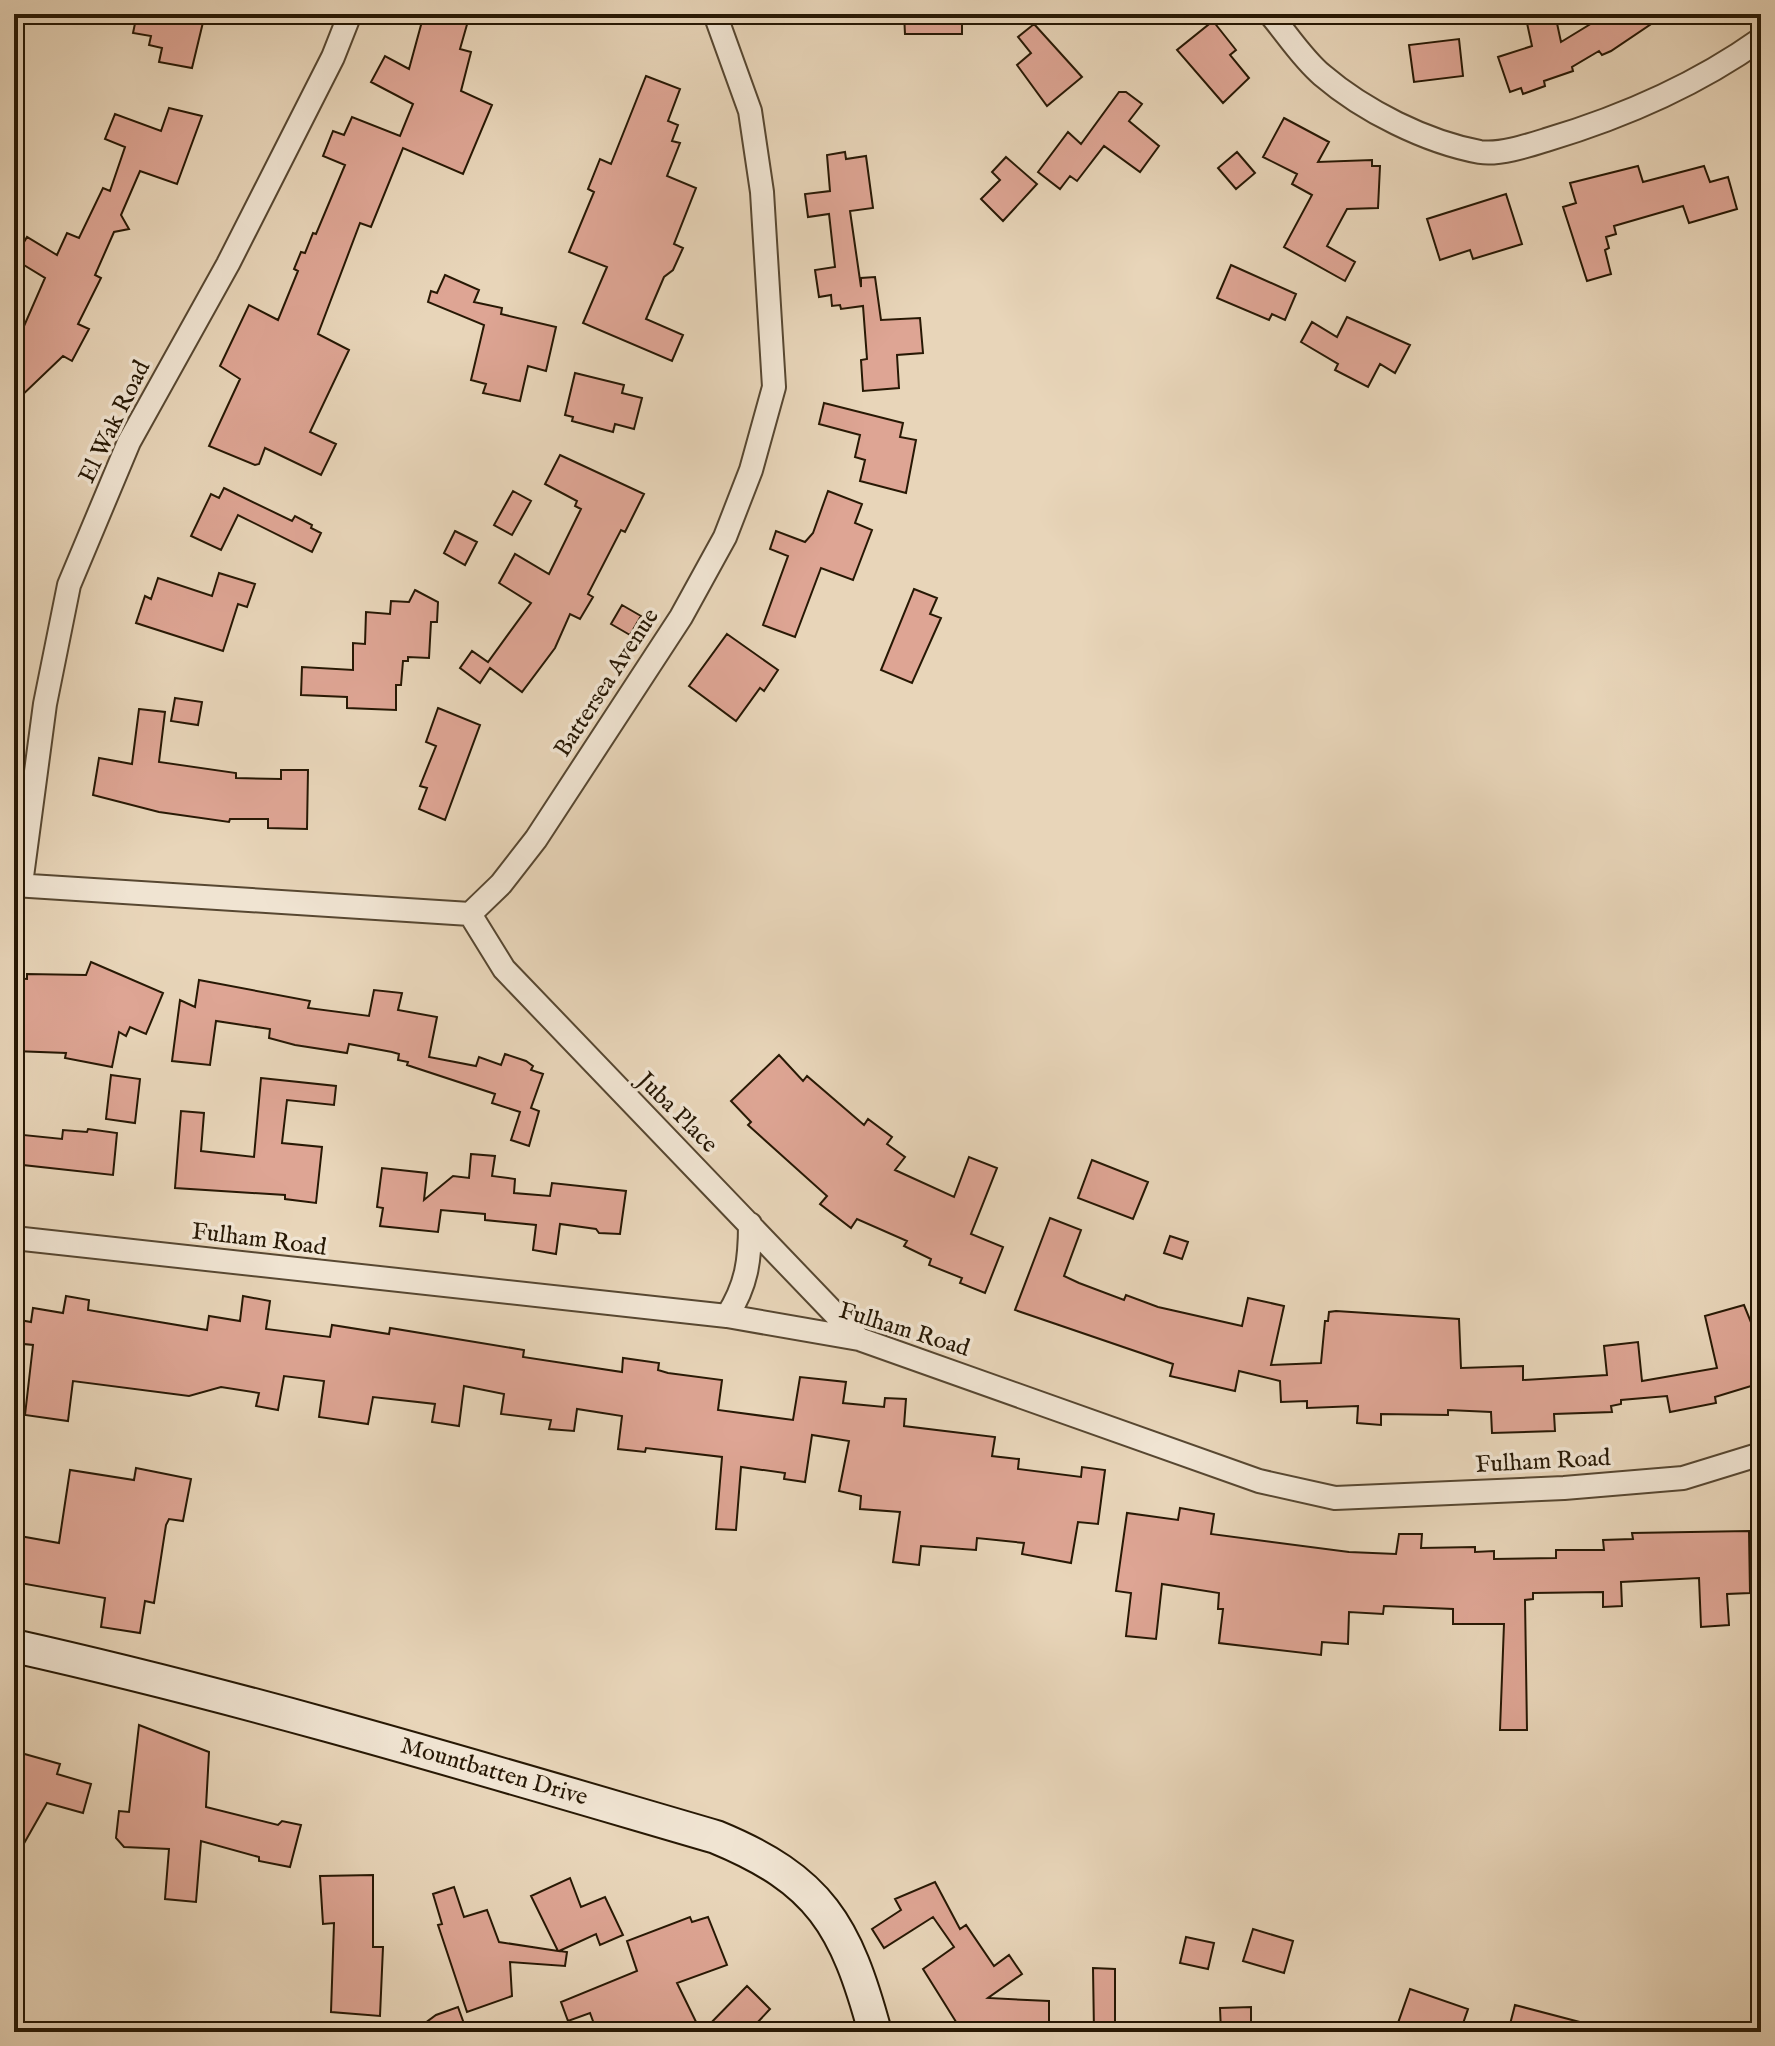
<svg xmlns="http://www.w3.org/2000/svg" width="1775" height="2046" viewBox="0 0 1775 2046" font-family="'IM FELL English',serif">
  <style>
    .building { fill: #dea594; stroke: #271804; stroke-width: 2 }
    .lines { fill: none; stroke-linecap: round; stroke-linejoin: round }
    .street-casing { stroke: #574731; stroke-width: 26 }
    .secondary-casing { stroke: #271804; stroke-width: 36 }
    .street { stroke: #f0e4d2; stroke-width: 22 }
    .secondary { stroke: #f0e4d2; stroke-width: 32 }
    .labels { text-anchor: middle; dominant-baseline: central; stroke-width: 7; stroke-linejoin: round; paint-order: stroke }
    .street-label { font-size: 24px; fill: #271804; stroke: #f0e4d2 }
  </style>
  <rect width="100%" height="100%" fill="#e8d5b9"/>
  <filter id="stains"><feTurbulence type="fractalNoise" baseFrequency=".0025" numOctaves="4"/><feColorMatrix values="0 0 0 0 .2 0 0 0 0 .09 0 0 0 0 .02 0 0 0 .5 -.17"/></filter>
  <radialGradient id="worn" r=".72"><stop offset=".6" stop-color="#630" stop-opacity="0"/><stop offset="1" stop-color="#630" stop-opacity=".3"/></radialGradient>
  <path class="building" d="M137,14L177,19L178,14H205L192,68L159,62L162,48L149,45L151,36L133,33Z
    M424,14H470L460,49L471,52L461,91L492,105L463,174L403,148L371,227L360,223L318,334L349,350L310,432L336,444L321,475L265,448L259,464L255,465L209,446L240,379L220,366L249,305L278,320L298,271L294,269L301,252L305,253L313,233L316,234L345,165L323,156L333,131L344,135L352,117L400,136L413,104L371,82L385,56L409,69Z
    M904,14L962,15V34H905Z
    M1525,14H1555L1561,42L1607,14H1666L1611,51L1602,55L1599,51L1572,67L1573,71L1544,81L1545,86L1523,94L1521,88L1510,92L1498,57L1532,46Z
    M1213,21L1236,50L1230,55L1249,78L1223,103L1177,50Z
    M1034,24L1082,77L1047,106L1017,65L1031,53L1018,37Z
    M1459,39L1463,76L1414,82L1409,45Z
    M646,76L680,89L668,121L678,125L672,141L680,143L667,176L696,188L674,244L683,248L673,270L664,277L646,319L683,335L672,361L583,323L607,267L569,252L594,192L588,189L600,159L611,164Z
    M1119,92H1126L1142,104L1129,121L1159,146L1140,172L1104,146L1077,181L1070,176L1060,189L1038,172L1068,132L1081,144Z
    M169,108L202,116L177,184L140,171L121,215L129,229L114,232L95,275L101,278L78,324L89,329L72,361L63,356L14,403V349L45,278L14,259L27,237L57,255L67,233L79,238L103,188L110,191L125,147L105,139L115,114L161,131Z
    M1284,118L1329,142L1318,162L1372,160V166H1380L1378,208L1347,209L1327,246L1355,262L1345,281L1284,247L1312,195L1292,184L1297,174L1263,157Z
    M845,152L846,159L866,156L873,208L850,211L861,287V278L875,277L881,320L920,318L923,353L897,355L899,388L863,391L861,360L867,359L863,306L841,309L840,305L832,306L831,295L819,297L815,270L835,267L829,214L808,217L805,194L830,191L827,155Z
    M1237,152L1255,173L1236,189L1218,168Z
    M1006,157L1037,184L1003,221L981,199L1000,180L992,172Z
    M1638,166L1643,182L1704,166L1710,182L1728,177L1737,209L1689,223L1683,206L1614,226L1616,234L1606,237L1609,248L1605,250L1611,274L1587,281L1563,207L1576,203L1570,183Z
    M1506,194L1522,244L1473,259L1470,250L1440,260L1427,219Z
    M1231,265L1296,294L1285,320L1272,314L1269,320L1217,298Z
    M445,275L479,290L474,302L502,308L501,314L556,327L546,371L528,366L520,401L483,393L486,384L471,380L484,325L428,302L431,291L437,293Z
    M1347,317L1410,345L1395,373L1380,364L1368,387L1335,370L1338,364L1301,342L1312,322L1337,337Z
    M575,373L624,385L622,393L642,398L634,429L615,424L613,432L572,421L573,417L565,415Z
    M824,403L903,423L900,437L916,440L906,493L860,481L865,460L855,457L860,435L819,424Z
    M560,455L644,494L625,532L621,530L588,594L593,597L580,619L570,614L555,648L522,692L490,668L480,683L460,668L472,651L488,662L531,603L499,583L515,554L549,574L581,509L575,506L577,501L545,484Z
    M224,488L292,521L295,516L312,525L311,528L321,533L312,552L238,515L221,550L191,536L211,494L219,498Z
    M513,491L531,501L512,535L494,525Z
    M828,491L862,504L855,523L872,530L853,580L821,568L795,637L763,625L788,556L770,549L776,531L805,542L813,533Z
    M455,531L477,542L465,565L444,553Z
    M219,573L255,584L247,607L238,604L223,651L136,623L145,596L151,599L158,578L212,596Z
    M914,589L937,598L930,614L941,618L912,683L881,670Z
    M415,590L438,602L437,622H431L429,658L408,657V661H403L401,685H396V710L347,708V697L301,695L302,667L353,670V643L365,644L366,612L390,614L391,601L409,602Z
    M622,605L641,616L630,635L611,624Z
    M727,634L778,670L764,691L760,688L736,721L689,686Z
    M175,698L202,702L198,725L171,721Z
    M438,708L480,725L445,820L419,809L427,788L420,786L436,746L426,742Z
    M139,709L165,712L159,762L236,773V778L281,779V770H308L307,829L268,828V819H230L229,822L159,812L93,795L99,758L132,764Z
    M91,962L163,993L146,1034L130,1027L126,1036L119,1032L112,1067L65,1058L66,1053L14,1051V978L27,979V974L86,975Z
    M199,980L310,1001L308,1008L369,1016L374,990L402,993L398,1010L437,1017L429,1057L476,1066L479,1057L501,1065L505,1054L526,1061L533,1066L531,1070L543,1074L531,1108L539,1111L529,1146L511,1140L520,1112L492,1103L495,1094L407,1065L408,1062L398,1060L399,1054L392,1052L349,1044L347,1053L295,1045L269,1038L270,1029L216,1021L210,1065L172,1061L180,1000L195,1007Z
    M779,1055L803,1081L807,1076L864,1125L868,1119L892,1137L887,1144L905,1157L895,1170L954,1197L969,1157L997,1168L971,1234L1003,1247L985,1293L960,1283L962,1278L929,1265L931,1259L904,1246L907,1241L857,1219L851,1228L820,1204L827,1196L748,1125L751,1122L731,1101Z
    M111,1075L140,1079L135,1123L106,1119Z
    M261,1078L336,1086L334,1105L287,1100L282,1143L322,1147L316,1203L285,1199V1195L175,1188L181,1111L204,1113L201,1151L254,1157Z
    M88,1129L117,1133L113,1175L14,1164V1134L62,1139L63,1130L87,1132Z
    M471,1154L495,1156L492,1176L515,1179L514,1193L550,1196L552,1183L626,1191L620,1234L599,1233L596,1229L560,1224L556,1254L533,1250L536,1225L485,1220V1214L441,1210L438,1232L380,1226L383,1208L377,1207L382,1168L427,1173L424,1200L453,1176L469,1178Z
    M1092,1160L1148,1182L1133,1219L1078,1198Z
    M1050,1218L1081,1230L1064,1276L1079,1283L1124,1300L1126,1295L1158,1307L1242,1326L1248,1298L1284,1306L1271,1365L1321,1363L1325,1321H1328L1329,1312L1336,1311L1459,1319L1461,1368L1523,1366V1380L1607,1375L1604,1346L1638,1342L1642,1381L1717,1368L1705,1316L1744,1305L1761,1347V1383L1715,1397L1716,1403L1670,1412L1667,1396L1621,1400V1404L1611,1406L1612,1412L1554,1414L1555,1431L1492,1433L1491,1412L1448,1410V1415L1381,1414V1425L1357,1423L1358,1406L1307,1408V1401L1281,1402L1280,1381L1239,1371L1235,1391L1170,1376L1173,1364L1015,1310Z
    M1170,1236L1188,1242L1182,1259L1164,1253Z
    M66,1296L89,1300L88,1310L207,1330L209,1316L240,1321L243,1296L270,1301L266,1329L330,1337L332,1325L389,1334L390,1328L524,1350L523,1357L622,1372L623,1358L659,1363L658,1370L668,1373L722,1380L718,1410L793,1420L800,1377L846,1382L843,1403L884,1407L885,1398L906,1399L904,1426L995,1437L992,1456L1019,1459L1018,1469L1081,1477L1082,1467L1105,1470L1098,1524L1078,1522L1071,1563L1022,1554L1024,1543L977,1538L976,1550L921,1546L919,1565L893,1562L900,1512L860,1509L861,1496L839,1491L849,1441L812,1435L805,1482L784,1479L785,1473L741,1467L736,1530L716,1529L722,1457L646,1448L645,1452L618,1449L622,1416L577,1409L574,1431L549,1429L551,1420L501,1414L504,1394L464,1386L459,1426L432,1422L435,1404L373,1397L368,1424L319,1417L324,1381L284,1376L278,1410L256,1406L259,1393L221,1387L189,1396L73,1381L68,1421L25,1415L33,1345L14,1343V1319L31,1322L33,1308L63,1313Z
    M136,1468L191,1479L183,1521L169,1519L166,1525L154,1603L145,1601L140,1633L101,1627L105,1598L14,1582V1535L59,1543L70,1470L134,1480Z
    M1180,1508L1214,1514L1211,1534L1349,1552L1396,1554L1399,1534H1422L1421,1548L1475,1547V1552L1494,1551V1559L1556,1558V1550H1604L1603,1540L1633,1539L1632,1533L1749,1531L1750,1593L1727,1594L1729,1625L1701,1627L1699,1578L1621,1582L1622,1606L1603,1607V1592L1533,1593V1599L1525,1600L1527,1730H1500L1504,1624H1453V1609L1384,1606L1383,1614L1349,1612L1348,1644L1322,1642L1321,1655L1219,1643L1223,1609H1218L1219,1593L1162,1584L1156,1639L1126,1636L1131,1593L1116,1591L1127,1513L1178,1520Z
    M139,1725L209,1752L206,1807L278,1825L282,1821L301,1825L290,1867L259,1861V1857L201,1841L196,1902L165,1899L169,1849L124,1847L116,1838L119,1811L129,1812Z
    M14,1751L60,1764L57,1774L91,1784L83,1813L47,1803L14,1861Z
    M373,1875V1947H383L380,2016L331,2012L334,1923L323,1924L320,1876Z
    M570,1878L581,1907L605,1897L623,1935L600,1945L596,1934L559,1951L567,1952L565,1966L510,1962L512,1996L467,2012L438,1925L442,1924L433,1894L454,1887L464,1917L487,1910L499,1942L558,1951L531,1896Z
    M935,1882L960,1929L966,1925L994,1966L1009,1955L1022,1974L988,1998L1049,2001V2032H958V2025L923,1969L954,1947L933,1917L884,1948L872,1929L901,1910L895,1899Z
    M690,1917L692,1922L708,1917L727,1965L677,1983L701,2032H597L590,2013L568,2021L561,2002L637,1971L627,1941Z
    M1253,1929L1293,1941L1284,1973L1243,1961Z
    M1186,1937L1214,1943L1208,1969L1180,1963Z
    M1093,1968L1115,1969V2032H1094Z
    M747,1986L770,2009L757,2023L767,2032H702Z
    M1410,1989L1468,2009L1460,2032H1424L1398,2023Z
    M1515,2005L1599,2027V2032H1508Z
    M458,2007L467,2032H413L436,2015Z
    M1251,2007V2032H1221L1220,2008Z"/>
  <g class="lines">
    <defs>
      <path id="street" d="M1270,14C1287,34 1302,58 1322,75C1364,111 1426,142 1480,152C1499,155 1527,146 1546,140C1623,117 1695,86 1761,39
        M21,884L45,704L69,585L129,442L228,264L333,57L350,14
        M14,885L470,914L501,884L536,839L681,617L725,537L751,470L774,387L762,192L750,111L715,14
        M470,914L504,969L859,1339
        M14,1238L727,1316L859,1339L1259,1481L1335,1498L1564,1488L1683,1478L1761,1454
        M727,1316C747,1285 750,1260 750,1224"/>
      <path id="secondary" d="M14,1646C251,1699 483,1769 716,1837C820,1880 846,1925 875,2032"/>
    </defs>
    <use href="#street" class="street-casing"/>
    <use href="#secondary" class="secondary-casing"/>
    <use href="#street" class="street"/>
    <use href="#secondary" class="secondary"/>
  </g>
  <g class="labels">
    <g class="street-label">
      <text transform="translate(115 422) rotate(-64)">El Wak Road</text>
      <text transform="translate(607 683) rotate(-57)">Battersea Avenue</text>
      <text transform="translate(677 1113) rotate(45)">Juba Place</text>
      <text transform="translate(259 1240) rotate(7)">Fulham Road</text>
      <text transform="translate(904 1330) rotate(17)">Fulham Road</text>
      <text transform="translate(1543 1462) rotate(-3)">Fulham Road</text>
      <text transform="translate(494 1772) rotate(16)">Mountbatten Drive</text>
    </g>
  </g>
  <rect width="1775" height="2046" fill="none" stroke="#e8d5b9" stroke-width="48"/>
  <rect x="16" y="16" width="1743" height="2014" fill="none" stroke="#271804" stroke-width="4"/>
  <rect x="24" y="24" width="1727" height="1998" fill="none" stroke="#271804" stroke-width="2"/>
  <rect width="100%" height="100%" filter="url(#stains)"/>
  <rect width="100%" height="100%" fill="url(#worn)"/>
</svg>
